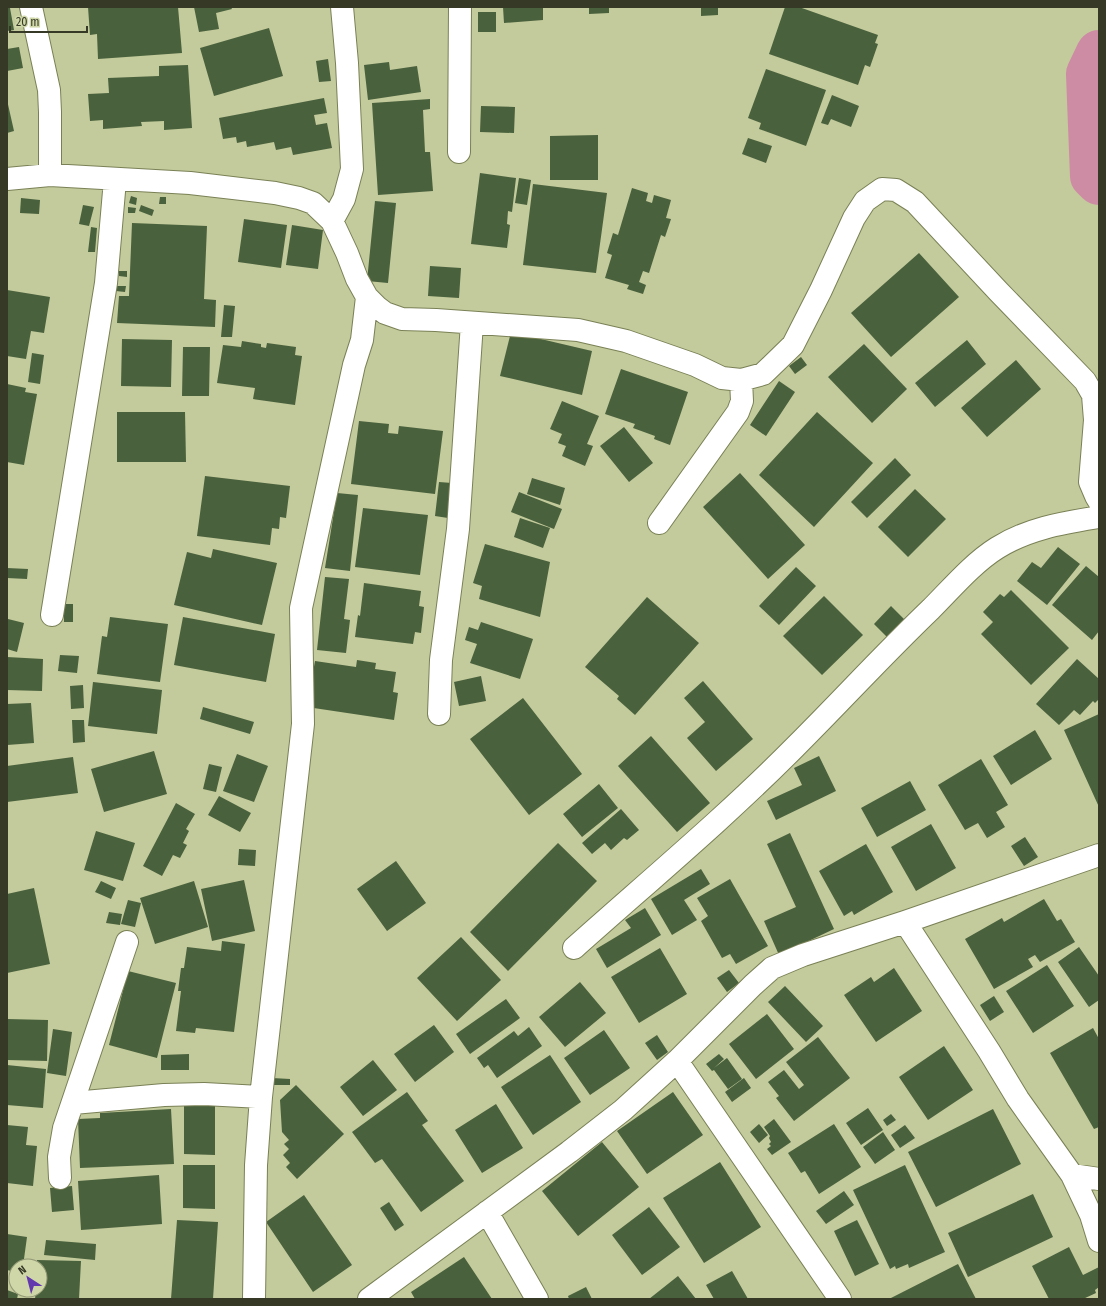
<svg xmlns="http://www.w3.org/2000/svg" width="1106" height="1306" viewBox="0 0 1106 1306" font-family="'Fira Sans Condensed',sans-serif">
  <style>
    .lines { fill: none; stroke-linecap: round; stroke-linejoin: round }
    .river { stroke: #cd8ba4; stroke-width: 46 }
    .building { fill: #49613d }
    .minor-casing { stroke: #7a8055; stroke-width: 24 }
    .minor { stroke: #fff; stroke-width: 22 }
  </style>
  <rect width="100%" height="100%" fill="#c3ca9b"/>
  <g class="lines">
    <path class="river" d="M1099,53L1089,74L1093,176L1099,182"/>
  </g>
  <path class="building" d="M88,7H178L182,53L98,59L97,34L90,35Z
    M194,7H231L232,9L216,13L219,29L199,32Z
    M503,7H543V20L504,23Z
    M589,7H609V13L589,14Z
    M701,7H718V15L701,16Z
    M785,7H799L878,35L875,43L878,44L870,67L865,65L858,85L769,54Z
    M7,8H10L14,30L7,31Z
    M478,12H496V32H478Z
    M269,28L283,76L214,96L200,48Z
    M19,47L23,68L7,71V49Z
    M328,59L331,81L319,82L316,61Z
    M389,62L390,70L417,66L421,92L368,100L364,65Z
    M188,65L192,128L164,130V121L141,122L142,126L103,129V120L90,121L88,94L109,93L108,78L159,76V66Z
    M766,69L826,90L806,146L759,129L761,123L748,118Z
    M832,95L859,106L851,127L831,119L828,125L821,123Z
    M324,98L327,113L314,115L316,125L327,123L332,148L293,155L291,147L276,150L274,142L247,147L246,141L237,143L236,137L223,139L219,118Z
    M430,99V109L423,110L425,152H430L433,191L378,195L372,103Z
    M7,100L14,131L7,133Z
    M481,106L515,107L514,133L480,132Z
    M598,135V180H550V136Z
    M748,138L772,146L766,163L742,154Z
    M480,173L516,178L512,212L508,211L507,224L510,225L507,248L471,244Z
    M519,178L531,180L527,205L515,203Z
    M533,184L607,193L596,273L523,265Z
    M632,188L648,193L646,201L652,203L654,195L671,200L666,218L671,219L665,237L661,235L649,273L643,271L639,282L646,285L643,294L627,289L629,285L605,278L612,255L607,253L613,233L618,235Z
    M131,196L137,198L136,205L129,203Z
    M160,197H166V204H159Z
    M21,198L40,200L39,214L20,213Z
    M375,201L396,203L388,283L367,281Z
    M83,205L94,207L89,226L79,224Z
    M141,205L154,210L152,216L139,211Z
    M128,207L136,208L135,213H128Z
    M244,219L287,225L281,268L238,262Z
    M132,223L207,226L204,299L216,300L215,327L117,323L119,296H129Z
    M292,225L323,230L318,269L286,265Z
    M91,227L97,228L95,252H88Z
    M919,253L959,297L891,357L851,313Z
    M430,266L461,268L459,298L428,296Z
    M119,271H127V277L119,276Z
    M116,286H126L125,292L116,291Z
    M7,290L50,297L44,333L31,331L26,359L7,356Z
    M224,305L235,306L232,337H221Z
    M511,332L592,351L582,395L500,376Z
    M122,339L172,340L171,387L121,386Z
    M967,340L986,364L935,407L915,383Z
    M242,341L261,344V347L266,348L267,343L296,347L295,355L302,356L295,405L253,399L255,388L217,383L223,345L241,347Z
    M864,344L907,389L872,423L828,377Z
    M183,347H210L209,396H182Z
    M32,353L44,355L40,384L28,382Z
    M801,357L807,365L795,374L789,366Z
    M1016,360L1041,389L987,437L961,408Z
    M621,369L688,392L670,445L654,439L655,436L633,428L635,424L605,414Z
    M779,381L795,392L766,436L750,425Z
    M7,384L26,388L25,392L37,394L24,465L7,462Z
    M562,401L599,416L587,444L593,446L585,466L562,456L566,446L558,443L562,434L550,429Z
    M117,412H185L186,462H117Z
    M817,412L873,463L814,527L759,475Z
    M359,421L389,424L388,433L398,434L399,426L443,431L435,494L351,484Z
    M624,427L653,463L629,482L600,446Z
    M895,458L911,475L867,518L851,502Z
    M740,473L805,545L768,579L703,507Z
    M205,476L290,486L286,518L280,517L279,529L272,528L270,545L197,536Z
    M532,478L565,488L560,505L527,494Z
    M439,482L452,483L448,518L435,516Z
    M915,489L946,519L908,557L878,527Z
    M519,492L562,509L554,529L511,512Z
    M337,493L358,495L350,571L325,568Z
    M363,508L428,515L420,575L355,567Z
    M520,518L550,528L543,548L514,537Z
    M485,544L550,562L540,617L479,599L482,586L473,583Z
    M1058,547L1080,564L1047,605L1017,581L1032,562L1041,568Z
    M213,549L277,563L262,625L174,605L187,552L211,558Z
    M1086,566L1099,577V631L1092,640L1052,605Z
    M796,567L816,586L779,625L759,606Z
    M7,568L28,569L27,579L7,578Z
    M325,577L349,579L344,619L350,620L346,653L317,650Z
    M364,583L421,591L419,606L424,607L421,633L415,632L413,644L355,637L358,615L360,616Z
    M1011,590L1069,648L1031,685L981,634L993,622L983,612L1000,594L1004,597Z
    M824,596L863,635L822,675L783,636Z
    M647,597L699,643L635,715L617,699L619,696L585,667Z
    M64,604H73V622H64Z
    M891,606L906,621L889,639L874,624Z
    M110,617L168,624L160,682L97,674L102,636L107,637Z
    M183,617L275,634L266,682L174,665Z
    M8,619L24,623L17,652L7,649Z
    M481,622L533,639L520,679L470,663L477,644L465,640L469,627L478,630Z
    M60,655L79,656L77,673L58,671Z
    M7,657L43,659L42,691L7,690Z
    M1077,659L1099,679V699L1095,703L1093,701L1080,715L1074,710L1059,725L1036,704Z
    M357,660L376,663L375,669L396,672L393,692L398,693L394,720L307,707L315,661L356,667Z
    M481,676L486,701L459,706L454,682Z
    M703,681L753,739L716,771L687,738L705,722L684,698Z
    M93,682L162,690L157,734L88,726Z
    M83,685L84,708L71,709L70,686Z
    M523,698L582,774L529,815L470,739Z
    M31,703L34,743L7,745V704Z
    M203,707L254,722L250,734L200,719Z
    M1099,714V807L1064,730Z
    M72,720H84L85,742L73,743Z
    M1035,730L1052,759L1011,785L993,756Z
    M651,736L710,803L677,832L618,766Z
    M154,751L167,794L104,812L91,769Z
    M237,754L268,766L254,802L223,791Z
    M819,756L836,791L776,820L767,801L802,785L794,768Z
    M73,757L78,793L7,802V766Z
    M981,759L1008,805L996,812L1005,827L987,838L978,823L965,830L938,785Z
    M209,764L222,767L216,792L203,789Z
    M910,781L926,810L877,837L861,808Z
    M599,784L618,808L582,837L563,814Z
    M219,796L251,813L240,832L208,815Z
    M176,803L195,814L186,829L189,831L183,843L187,845L180,858L173,855L162,876L143,866Z
    M621,809L639,830L627,840L624,838L611,850L605,843L592,854L582,843Z
    M931,824L956,868L916,891L891,847Z
    M96,831L135,843L123,881L84,870Z
    M790,833L834,929L779,955L764,921L796,907L767,844Z
    M1025,837L1038,857L1024,866L1011,846Z
    M558,843L597,881L508,971L470,932Z
    M866,844L893,892L854,915L852,911L844,916L819,871Z
    M239,849L256,850L255,866L238,865Z
    M396,861L426,903L387,931L357,889Z
    M701,869L710,884L684,900L697,920L672,935L651,899Z
    M730,879L768,946L736,964L730,954L722,958L701,921L708,916L697,898Z
    M244,880L255,931L212,941L201,889Z
    M101,881L116,888L111,899L95,892Z
    M194,881L208,927L155,944L140,898Z
    M34,888L50,964L7,973V894Z
    M1044,899L1057,921L1061,919L1075,942L1040,962L1035,955L1028,959L1033,967L994,989L965,939L1002,918L1004,922Z
    M128,900L141,903L135,927L121,924Z
    M645,908L661,935L607,968L596,949L631,928L625,920Z
    M109,912L122,914L120,925L106,923Z
    M461,937L501,980L457,1021L417,978Z
    M222,941L245,944L234,1032L196,1028L195,1033L176,1031L181,991H178L181,968H184L187,947L221,951Z
    M1079,947L1099,976V1000L1089,1007L1058,962Z
    M660,948L687,994L639,1023L611,977Z
    M1047,965L1074,1006L1033,1033L1006,991Z
    M894,968L922,1011L876,1042L844,995L871,977L874,982Z
    M729,970L739,983L727,992L717,978Z
    M128,971L176,983L157,1058L109,1045Z
    M580,982L606,1013L565,1047L539,1017Z
    M785,986L823,1026L806,1042L768,1002Z
    M994,996L1004,1012L990,1021L980,1005Z
    M506,999L520,1018L470,1054L456,1034Z
    M767,1014L794,1049L756,1079L729,1044Z
    M7,1019L48,1020L47,1061L7,1060Z
    M434,1025L454,1052L415,1082L394,1054Z
    M529,1027L542,1046L497,1078L488,1065L484,1068L477,1058L514,1031L518,1036Z
    M1093,1028L1099,1039V1127L1094,1129L1050,1053Z
    M53,1029L72,1032L66,1076L47,1073Z
    M604,1030L630,1068L590,1095L564,1058Z
    M657,1035L668,1052L657,1060L645,1043Z
    M818,1037L850,1078L794,1121L776,1098L779,1096L768,1082L784,1070L799,1089L804,1085L786,1062Z
    M944,1046L973,1090L928,1120L899,1077Z
    M189,1054V1070H161V1055Z
    M719,1054L724,1059L714,1068L727,1058L742,1079L728,1089L714,1070L712,1071L706,1064Z
    M550,1055L581,1102L533,1135L501,1087Z
    M373,1060L397,1090L363,1116L340,1087Z
    M7,1065L46,1069L43,1108L7,1105Z
    M272,1078L290,1079V1085H272Z
    M744,1078L751,1088L732,1102L725,1092Z
    M296,1085L344,1134L297,1179L286,1167L290,1163L283,1155L289,1149L284,1144L289,1140L282,1132L280,1100Z
    M407,1092L428,1121L422,1125L464,1181L421,1212L382,1159L375,1163L352,1132Z
    M673,1092L703,1135L647,1174L617,1131Z
    M184,1101H215V1155L184,1154Z
    M496,1104L523,1148L482,1173L455,1130Z
    M868,1108L883,1130L861,1145L846,1123Z
    M171,1109L174,1164L80,1168L78,1119L100,1118V1113Z
    M993,1109L1021,1164L936,1207L908,1152Z
    M891,1114L896,1120L887,1126L883,1120Z
    M774,1119L791,1142L772,1155L767,1149L771,1146L769,1144L771,1142L769,1138L770,1136L764,1127Z
    M759,1124L768,1135L759,1143L750,1132Z
    M834,1124L861,1167L819,1194L805,1171L801,1173L788,1153Z
    M7,1125L28,1127L26,1145L37,1146L33,1186L7,1183Z
    M905,1125L915,1138L900,1148L891,1135Z
    M883,1132L895,1150L875,1164L863,1147Z
    M602,1142L639,1187L578,1236L542,1191Z
    M720,1162L761,1227L704,1263L663,1198Z
    M183,1165H215V1209L183,1208Z
    M905,1165L945,1252L909,1268L908,1264L896,1269L895,1266L890,1269L853,1190Z
    M159,1175L162,1224L81,1230L78,1181Z
    M72,1186L74,1210L52,1212L50,1188Z
    M844,1191L854,1205L826,1224L816,1211Z
    M1033,1194L1053,1237L968,1277L948,1233Z
    M304,1195L352,1265L313,1292L266,1222Z
    M389,1202L404,1225L395,1231L380,1208Z
    M649,1207L680,1247L642,1275L612,1235Z
    M177,1220L218,1222L213,1299H171Z
    M857,1220L879,1264L855,1276L834,1231Z
    M7,1234L27,1237L23,1266H16V1272L7,1270Z
    M46,1240L96,1244L95,1260L44,1255Z
    M1069,1247L1083,1275L1099,1267V1287L1095,1290L1096,1293L1083,1299H1049L1032,1266Z
    M464,1257L492,1299H415L411,1292Z
    M37,1260L81,1261L79,1299H35L36,1290H40V1266H37Z
    M958,1264L976,1299H889Z
    M732,1271L748,1299H714L706,1285Z
    M678,1276L696,1299H649Z
    M586,1287L592,1299H569L568,1296Z
    M7,1290L18,1294L17,1299H7Z"/>
  <g class="lines">
    <defs>
      <path id="minor" d="M31,7L49,90L50,112V175
        M459,152L460,7
        M7,179L50,175L190,183L275,193L299,198L313,203L332,221L347,253L357,279L367,297L377,307L385,313L402,319L436,320L578,330L626,341L695,365L722,378L741,380L763,374L793,345L821,290L854,218L865,201L882,189L896,190L915,202L998,291L1085,381L1093,395L1095,420L1090,482L1096,496L1099,501
        M332,221L344,199L352,169L347,63L342,7
        M659,523L738,412L742,401L741,380
        M52,615L106,283L115,180
        M439,714L441,660L458,529L472,323
        M905,922L989,1051L1018,1099L1072,1175L1091,1215L1099,1241
        M574,948C649,881 727,816 797,745C842,700 885,653 931,609C951,589 973,563 997,548C1029,528 1063,523 1099,517
        M677,1061L840,1299
        M73,1103L164,1095L204,1094L261,1097
        M1072,1175L1099,1179
        M60,1178L59,1157L64,1128L127,942
        M487,1212L537,1299
        M254,1299L256,1165L261,1097L303,724L301,608L354,365L362,340L367,297
        M369,1299L569,1152L623,1110L677,1061L753,985L772,968L803,955L905,922L1099,855"/>
    </defs>
    <use href="#minor" class="minor-casing"/>
    <use href="#minor" class="minor"/>
  </g>
  <rect width="1106" height="1306" fill="none" stroke="#363926" stroke-width="16"/>
  <g transform="translate(28 1278) rotate(324)"><circle r="19" fill="#cfd7a8" stroke="#929874"/>
  <path d="M0-3L7 15L0 10L-7 15Z" fill="#6338af"/>
  <text y="-6" font-size="11" font-weight="bold" text-anchor="middle" fill="#363926">N</text>
  </g>
  <path d="M10 26v6h77v-6" fill="none" stroke="#363926" stroke-width="2"/>
  <text x="16" y="26" font-size="12" fill="#363926" stroke="#cfd7a8" stroke-width="3" paint-order="stroke">20 m</text>
</svg>
